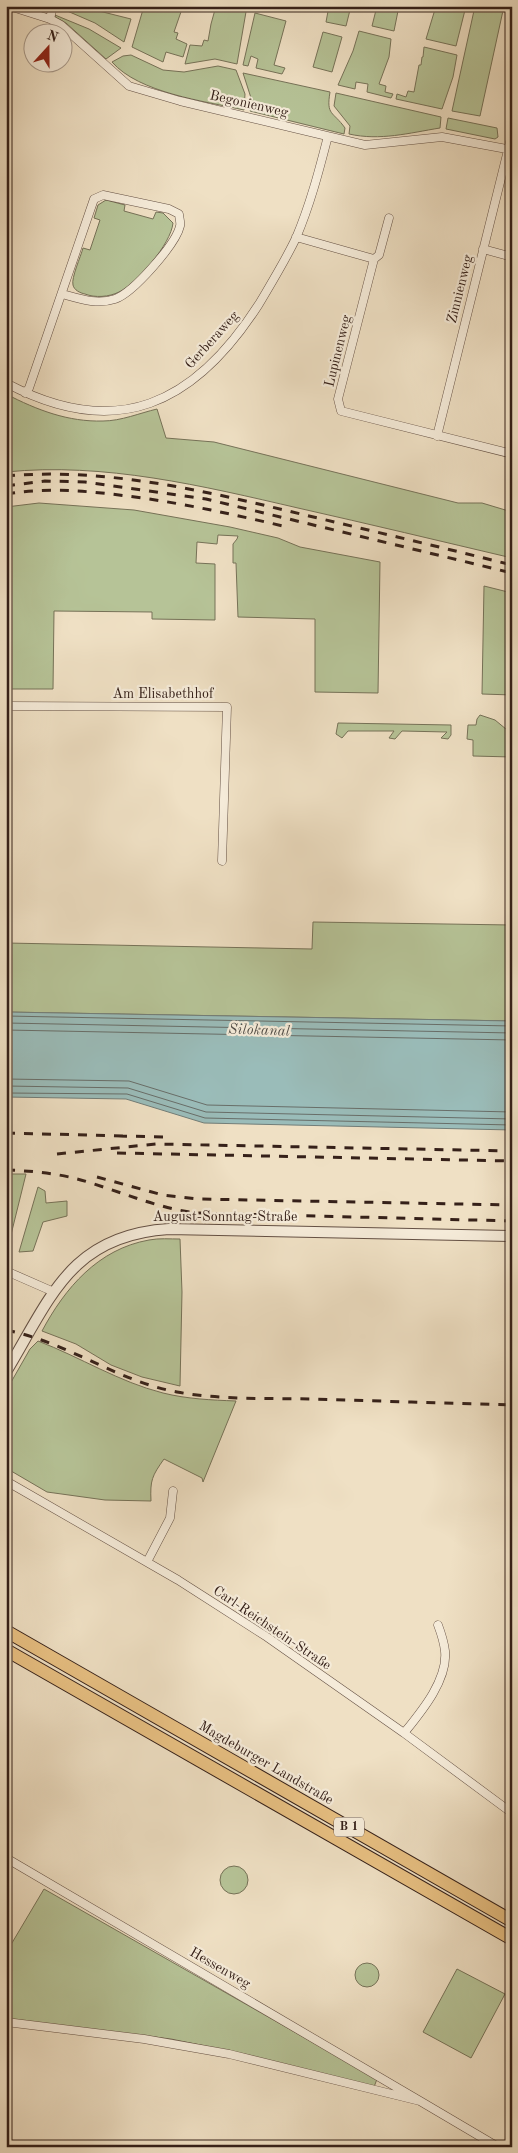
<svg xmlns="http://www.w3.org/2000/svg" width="518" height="2153" viewBox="0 0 518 2153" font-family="'Old Standard TT',serif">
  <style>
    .green { fill: #b6c397; stroke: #767258 }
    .water { fill: #9abcb9; stroke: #727e79 }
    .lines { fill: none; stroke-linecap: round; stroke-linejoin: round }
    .shore { stroke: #686e69; stroke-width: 1 }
    .minor-casing { stroke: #645044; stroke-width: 9 }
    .tertiary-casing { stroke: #645044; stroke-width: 12 }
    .primary-casing { stroke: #352019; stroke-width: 14 }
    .minor { stroke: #f5ebd9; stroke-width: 8 }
    .tertiary { stroke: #f5ebd9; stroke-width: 10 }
    .primary { stroke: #e8c082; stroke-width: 12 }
    .rail { stroke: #352019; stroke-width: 3; stroke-dasharray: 9 9; stroke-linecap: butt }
    .labels { text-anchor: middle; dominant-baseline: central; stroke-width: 4.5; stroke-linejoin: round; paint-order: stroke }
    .shield { fill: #f5ebd9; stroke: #6f5d53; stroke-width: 1 }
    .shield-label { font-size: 12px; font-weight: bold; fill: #352019 }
    .street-label { font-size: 14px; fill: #352019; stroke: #f5ebd9 }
    .water-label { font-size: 15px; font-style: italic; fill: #534f49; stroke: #f5ebd9 }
  </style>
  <rect width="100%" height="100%" fill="#efe0c4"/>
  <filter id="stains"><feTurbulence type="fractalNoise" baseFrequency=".004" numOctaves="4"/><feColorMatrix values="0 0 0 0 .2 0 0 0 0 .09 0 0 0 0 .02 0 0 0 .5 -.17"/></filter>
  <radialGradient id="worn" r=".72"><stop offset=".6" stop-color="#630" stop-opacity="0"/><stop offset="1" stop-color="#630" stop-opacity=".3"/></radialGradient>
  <path class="green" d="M79,6L131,19L124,42L95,23L58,7Z
    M144,6H183L174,32L178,33L176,39L187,44L183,57L166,52L163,62L132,47Z
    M216,6H247L237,64L215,59L185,64L190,45L202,46L204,40L208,41L211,24Z
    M329,6H351L346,26L326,22Z
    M377,6H399L394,31L372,26Z
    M436,6H466L456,46L426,39Z
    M475,6H504L480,116L452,111Z
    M255,13L286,21L274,65L285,68L282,74L256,68L258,59L251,56L248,66L243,65Z
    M55,15L89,29L121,48L106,59L66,23L55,17Z
    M359,31L391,39L389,57L379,84L386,86L385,92L393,94L391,98L367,92L368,84L356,82L355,89L338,85L353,51Z
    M323,32L342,37L332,72L313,67Z
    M424,47L457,55L453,77L442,109L396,99L397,94L406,97L408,91L414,92L419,65H421L422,57H423Z
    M131,55L163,70L184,72L218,66L236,70L245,94L244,110C204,101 139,93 112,62L123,56Z
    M243,73L330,92C326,116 333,111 345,128L344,134L250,111L252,101Z
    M336,93L441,117L440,128C409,133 380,141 349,134L350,126L334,106Z
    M448,118L497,128L498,137L495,139L446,129Z
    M106,200L125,205L124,211L153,219L156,212L163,213L173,223C171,244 137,283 119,292C109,297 95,298 85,294C80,293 74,290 73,285C71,278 81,256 83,248L90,250L100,220L94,218L98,205Z
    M6,394C37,410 68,422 103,421C121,421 140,413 157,409L166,438L214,442L458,503H482L512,512V558C440,541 369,524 298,508C203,486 104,462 6,472Z
    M39,503L134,510L230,527L278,538L300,547L380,562L378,693L315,692V619L238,617L236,563H233V544L237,539L238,536L218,535L217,544L197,542L196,563L215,564V620L152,619V612L54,611L53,689H6V507Z
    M484,586L512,593V695L482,694Z
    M480,715L495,720L512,734V757L473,756V740L467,739L468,725H476L477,719Z
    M338,723L451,725V735L448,739L441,738L447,732L402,731L395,739L389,738L394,731H348L342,738L336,734Z
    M313,922L512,925V1021L6,1012V943L312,949Z
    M6,1174H26L6,1255Z
    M38,1187L45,1191L46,1203L67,1201V1216L43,1222L33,1251L19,1252Z
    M180,1239L182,1292L180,1386L142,1377L111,1365L76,1344L42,1331C65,1288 98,1249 149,1240C159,1238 170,1239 180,1239Z
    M38,1341C80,1357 119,1382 163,1393C187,1399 211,1400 236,1401L203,1482L202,1478L164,1459C152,1476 150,1480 151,1501L105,1500L47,1492L6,1468V1391L30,1349Z
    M220 1880a14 14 0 1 1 28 0a14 14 0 1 1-28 0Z
    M44,1889L377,2079L374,2087L244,2054L171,2039L6,2019V1953Z
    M355 1975a12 12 0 1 1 24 0a12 12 0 1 1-24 0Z
    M457,1969L505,1994L471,2058L423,2032Z"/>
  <path class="water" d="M6,1012L512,1021V1130L204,1123L126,1099L6,1097Z"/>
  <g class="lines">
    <path class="shore" d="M6,1016L512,1026
      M6,1023L512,1033
      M6,1030L512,1040
      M6,1079L129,1081L207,1105L512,1112
      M6,1086L128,1088L206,1112L512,1119
      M6,1093L127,1094L205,1118L512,1125"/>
    <defs>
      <path id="minor" d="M9,6L50,19L61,25L129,86L180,101L365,145L442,137L512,150
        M50,19L53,6
        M296,237L374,259L338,399L341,411L512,454
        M483,249L512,257
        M374,259L379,255L389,218
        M6,383C117,442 195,404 259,304C272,282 285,261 296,238C310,205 319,171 328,136
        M25,393L29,388L94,199L103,195L169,209L179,214C179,217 181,223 180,226C176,244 133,293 115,299C97,305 80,299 62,294
        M437,436L512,134
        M6,706L227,707L222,861
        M6,1271L54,1292
        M6,1481L178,1580L267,1637L404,1733L512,1813
        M147,1562L170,1518L173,1491
        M404,1733C421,1712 448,1680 445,1651C444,1642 441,1633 438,1625
        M6,1858L420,2101L229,2054L144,2039L6,2022
        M420,2101L498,2147"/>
      <path id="tertiary" d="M6,1372C51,1297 71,1235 169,1229L512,1236"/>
      <path id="primary" d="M6,1631L512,1921
        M6,1650L512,1939"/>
    </defs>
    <use href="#minor" class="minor-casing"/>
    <use href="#tertiary" class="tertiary-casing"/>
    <use href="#primary" class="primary-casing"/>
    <use href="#minor" class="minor"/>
    <use href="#tertiary" class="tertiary"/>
    <use href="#primary" class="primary"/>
    <path class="rail" d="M6,476C108,467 210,492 309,516C377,532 444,548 512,565
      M6,486L45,481L85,482L206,499L512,573
      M6,494C53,487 88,491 135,497C187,504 236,515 287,527
      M6,1133L125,1136
      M118,1136L168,1137
      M117,1153L512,1161
      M57,1154L156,1144L512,1151
      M6,1170C36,1171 65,1174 94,1184C129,1195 161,1209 198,1213L512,1221
      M97,1177L163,1195L198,1199L512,1205
      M6,1330C67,1342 117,1381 177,1392C221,1400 266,1398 310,1399C377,1401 445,1403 512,1405"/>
  </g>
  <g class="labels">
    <rect class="shield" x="334" y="1817.5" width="30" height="19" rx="4"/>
    <g class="shield-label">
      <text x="349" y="1827">B 1</text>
    </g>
    <g class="street-label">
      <text transform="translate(249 104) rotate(13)">Begonienweg</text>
      <text transform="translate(460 289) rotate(-76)">Zinnienweg</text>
      <text transform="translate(212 340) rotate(-48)">Gerberaweg</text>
      <text transform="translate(338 351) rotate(-76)">Lupinenweg</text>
      <text x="163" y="694">Am Elisabethhof</text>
      <text x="225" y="1217">August-Sonntag-Straße</text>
      <text transform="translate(272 1628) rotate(34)">Carl-Reichstein-Straße</text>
      <text transform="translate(266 1763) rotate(30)">Magdeburger Landstraße</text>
      <text transform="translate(220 1968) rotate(30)">Hessenweg</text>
    </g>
    <g class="water-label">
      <text transform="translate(259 1031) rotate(2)">Silokanal</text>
    </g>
  </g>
  <rect width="518" height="2153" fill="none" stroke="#efe0c4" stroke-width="25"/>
  <rect x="8" y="8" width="503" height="2138" fill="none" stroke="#352019" stroke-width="2.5"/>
  <rect x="12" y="12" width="493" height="2128" fill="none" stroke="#352019"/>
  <g transform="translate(48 48) rotate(21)"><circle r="24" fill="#f5ebd9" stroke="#a89a8c"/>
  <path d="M0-4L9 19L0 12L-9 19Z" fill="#8f2418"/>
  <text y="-8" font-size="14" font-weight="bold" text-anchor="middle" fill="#352019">N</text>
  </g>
  <rect width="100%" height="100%" filter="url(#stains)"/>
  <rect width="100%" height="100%" fill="url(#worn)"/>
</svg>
